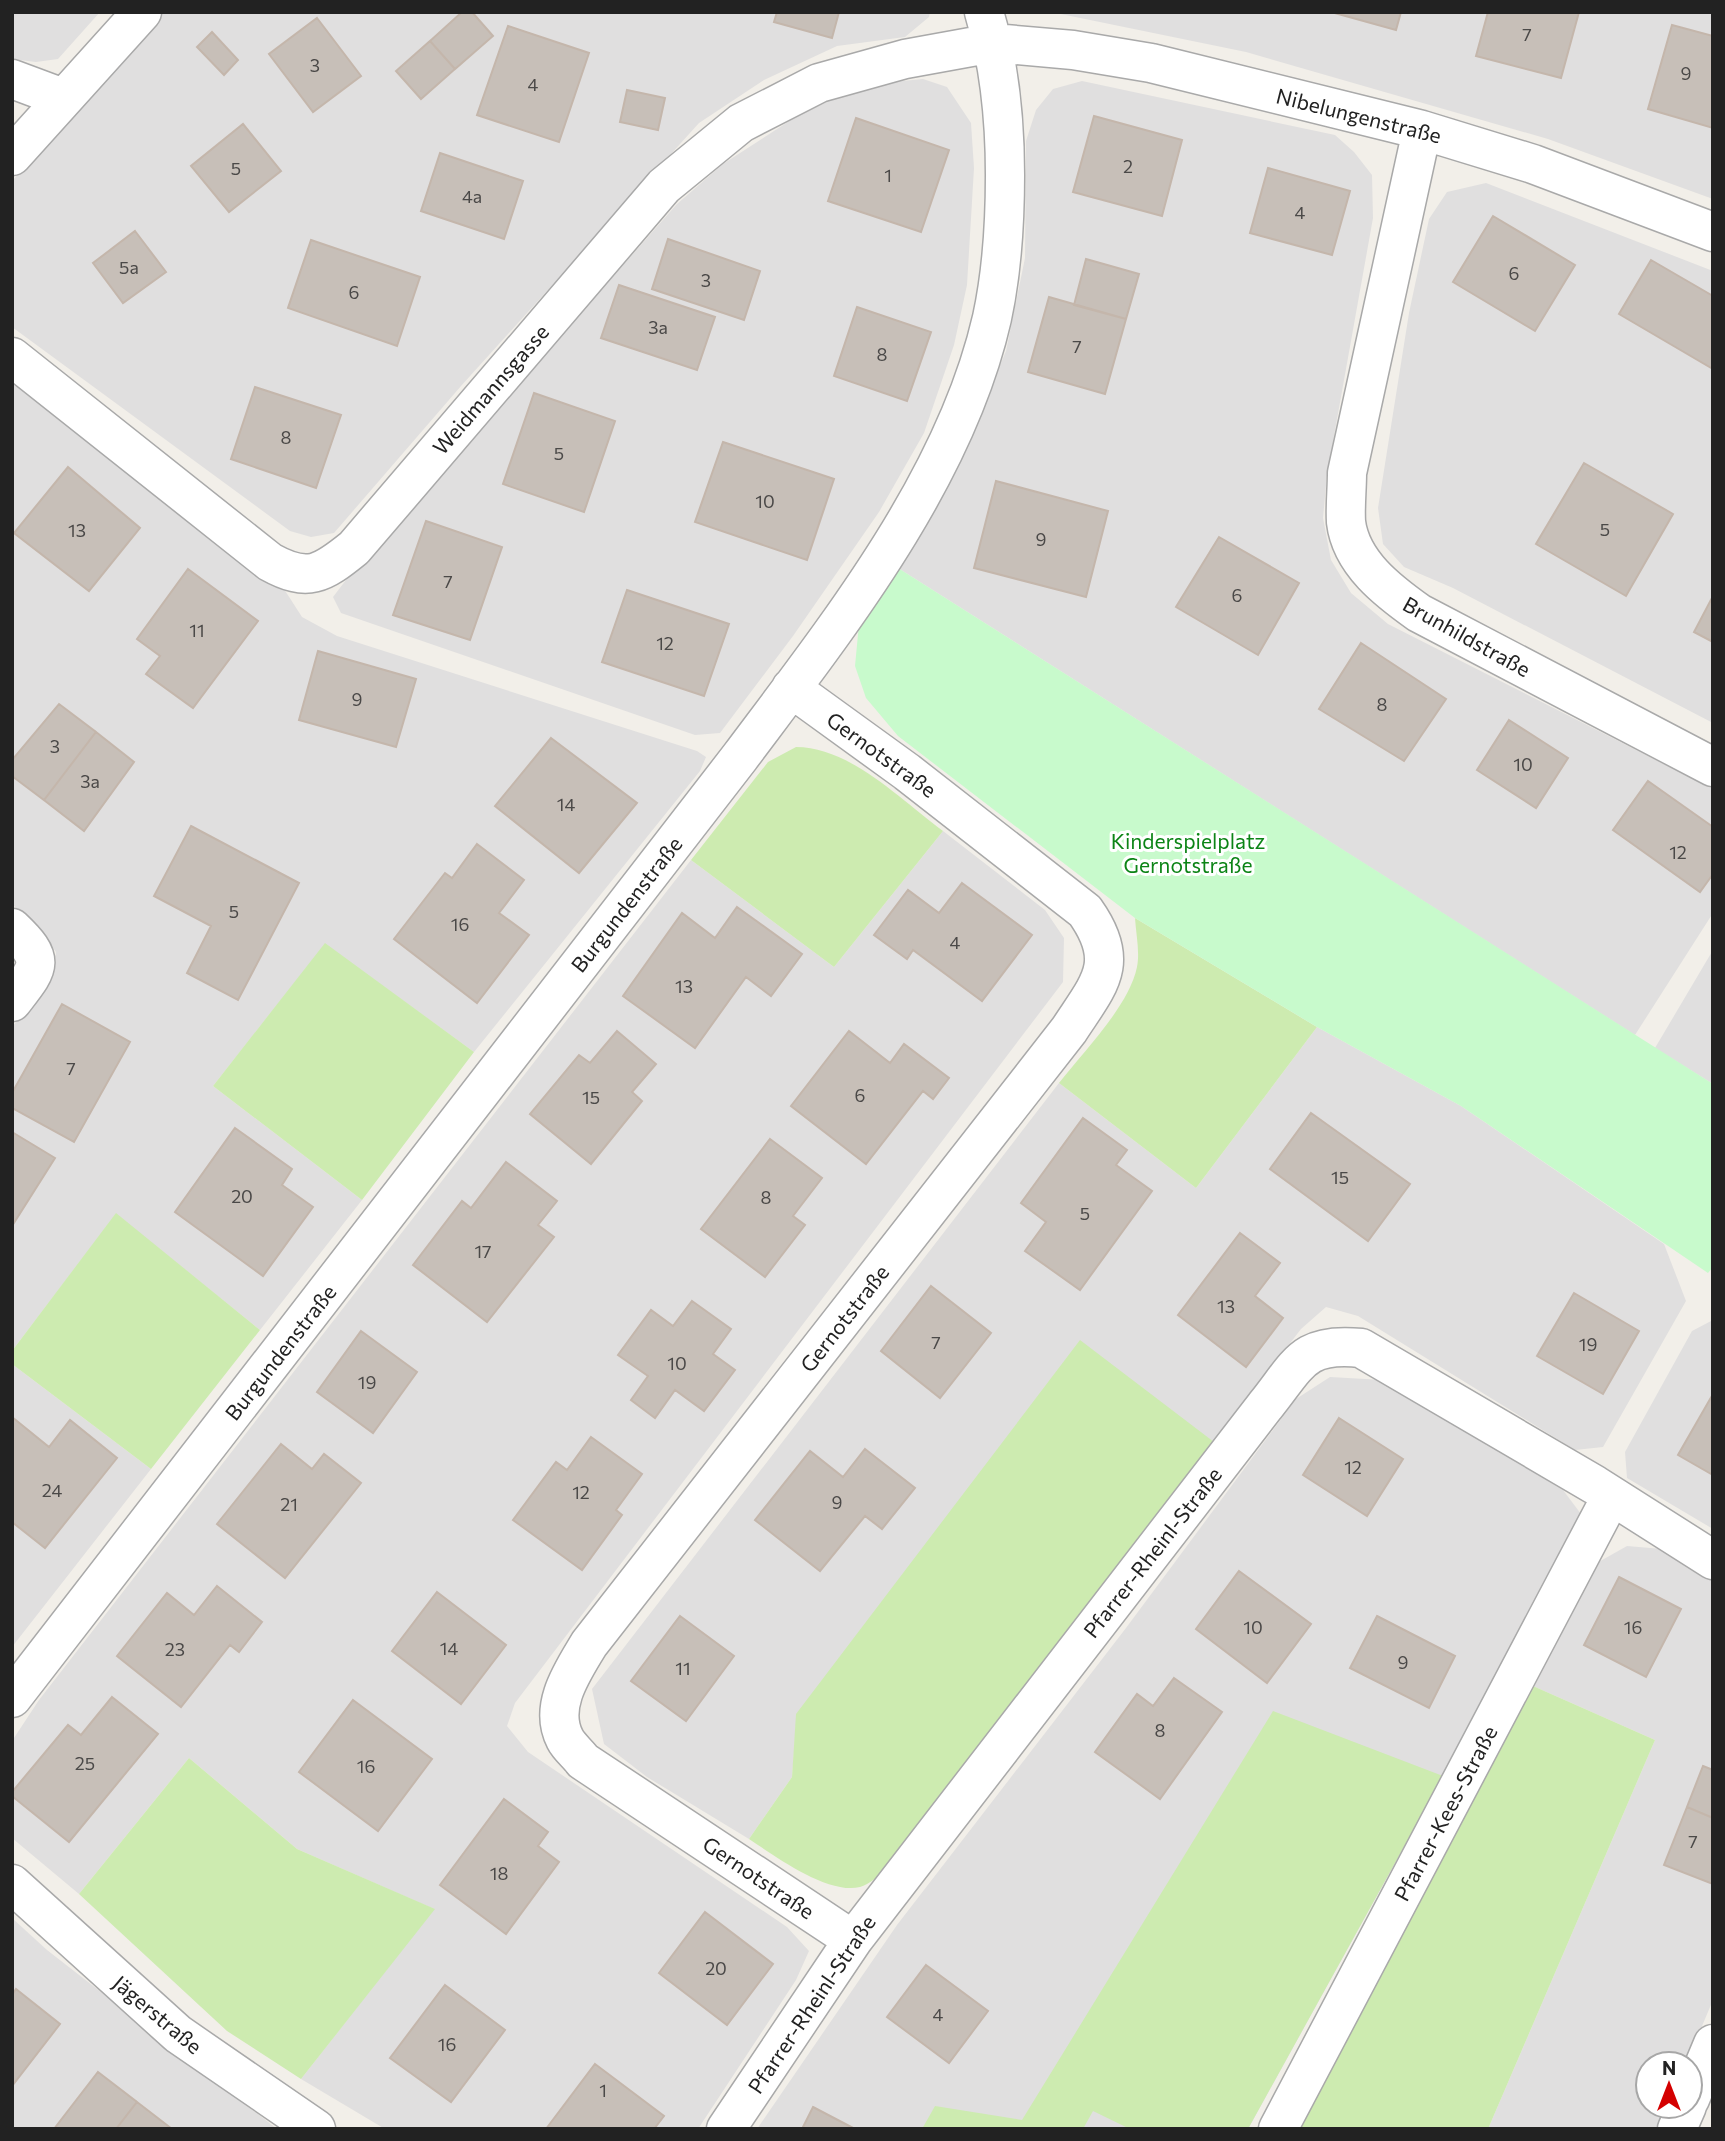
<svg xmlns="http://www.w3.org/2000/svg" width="1725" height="2141" viewBox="0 0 1725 2141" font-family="Commissioner,sans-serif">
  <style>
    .residential { fill: #e0dfdf }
    .grass { fill: #cdebb0 }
    .park { fill: #c8facc }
    .building { fill: #c7bfb8; stroke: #c4b6ab; stroke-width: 2 }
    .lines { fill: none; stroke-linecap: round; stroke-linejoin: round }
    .street-casing { stroke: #a9a9a9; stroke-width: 41 }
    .street { stroke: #fff; stroke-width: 38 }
    .labels { text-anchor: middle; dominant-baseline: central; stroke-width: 6; stroke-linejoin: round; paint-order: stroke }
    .number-label { font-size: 18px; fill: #4b4948 }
    .street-label { font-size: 21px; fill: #222; stroke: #fff }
    .park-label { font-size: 21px; fill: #0c8416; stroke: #fff }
  </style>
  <rect width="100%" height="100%" fill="#f2efe9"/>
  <path class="residential" d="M12,12H100L58,59L36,62L12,59Z
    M164,12H930L929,17L905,37L837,46L764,80L699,123L461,386L334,533L311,537L290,531L12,327V181Z
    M1051,12H1713V199L1548,139L1246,52Z
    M923,79L947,87L971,123L974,168L967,285L954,345L924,433L879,512L793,636L720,733L695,735L341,613L333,597L349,576L677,204L723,164L794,118L839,96L892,82Z
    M1082,81L1335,135L1354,152L1372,175L1373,218L1327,475L1323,518L1331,560L1351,593L1388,624L1713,789V913L1635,1035L898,568L954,475L1006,351L1025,258L1026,141L1036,110L1053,89Z
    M1486,183L1713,271V723L1453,588L1404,567L1383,544L1378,508L1409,313L1429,219L1447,192Z
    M12,371L284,589L302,617L337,636L697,751L706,757L700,771L474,1052L325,944L213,1086L362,1200L260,1330L116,1214L12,1351V1027L48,983L55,968L56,952L42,932L12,904Z
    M943,831L1045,910L1064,938L1063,982L515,1703L507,1726L528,1752L787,1927L809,1951L796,1980L698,2129H385L301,2079L434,1909L297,1849L189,1758L79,1894L12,1838V1741L39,1700L691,860L834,967Z
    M1713,950V1084L1655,1048Z
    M1317,1027L1461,1106L1664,1244L1686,1301L1603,1447L1575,1450L1358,1316L1326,1307L1301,1329L1214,1442L797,1714L792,1777L749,1839L647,1777L604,1744L592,1689L1059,1083L1196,1188Z
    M1713,1320V1529L1627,1478L1625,1452L1692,1331Z
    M12,1364L151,1469L12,1647Z
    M1330,1377L1383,1380L1563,1490L1581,1514L1564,1557L1248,2129H757L897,1925L1126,1628L1296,1399Z
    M1627,1546L1674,1550L1713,1574V2000L1686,2064H1648V2106H1668L1658,2129H1488L1655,1740L1533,1686L1595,1564Z
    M12,1918L47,1950L277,2129H12Z"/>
  <path class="grass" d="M796,747C850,747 901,800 943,831L834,967L691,860L768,762Z
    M1135,918L1317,1027L1196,1188L1059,1083C1084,1051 1129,1006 1137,967C1140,952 1136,934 1135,918Z
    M325,943L474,1052L362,1200L213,1086Z
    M116,1213L260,1330L151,1469L12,1364V1351Z
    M1080,1340L1214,1442L888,1869C880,1874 869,1885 860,1887C828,1895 775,1856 749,1839L792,1777L796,1714Z
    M1533,1686L1655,1740L1488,2129H1299Z
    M1273,1711L1443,1776L1248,2129H1130L1093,2111L1083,2129H922L935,2106L1022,2120Z
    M189,1758L297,1849L435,1909L301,2079L227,2031L79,1894Z"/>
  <path class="park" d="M898,568L1713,1084V1267L1708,1273L1461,1106L1317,1027L1135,918L898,736L866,698L855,666L859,624Z"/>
  <path class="building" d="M462,12H472L493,36L455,69L430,41Z
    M777,12H839L832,38L774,22Z
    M1331,12H1401L1396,30Z
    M1488,12H1579L1561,78L1476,56Z
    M317,18L361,76L313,112L269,54Z
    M1672,25L1713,36V128L1648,109Z
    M508,26L589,53L559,142L477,115Z
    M212,32L238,60L224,75L197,47Z
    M430,41L455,69L421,99L396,71Z
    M627,90L665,98L658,130L620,122Z
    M1094,116L1182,140L1162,216L1073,192Z
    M856,118L949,150L921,232L828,201Z
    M243,124L281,171L229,212L191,166Z
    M440,153L523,181L504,239L421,211Z
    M1268,168L1350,191L1332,255L1250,233Z
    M1493,216L1575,265L1535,331L1453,282Z
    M135,231L166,272L123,303L93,263Z
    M668,239L760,271L744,320L652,289Z
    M311,240L420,277L397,346L288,308Z
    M1086,259L1139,274L1126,319L1074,305Z
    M1651,260L1713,296V369L1619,314Z
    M619,285L715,317L697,370L601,338Z
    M1049,297L1126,319L1105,394L1028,372Z
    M857,307L931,332L907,401L834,376Z
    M255,387L341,415L316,488L231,459Z
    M534,393L615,421L584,512L503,484Z
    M723,442L834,479L807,560L695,522Z
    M1584,463L1673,514L1626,596L1536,544Z
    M68,467L140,528L89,591L14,533Z
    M996,481L1108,511L1086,597L974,568Z
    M426,521L502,547L470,640L393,615Z
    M1219,537L1299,583L1258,655L1176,607Z
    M188,569L258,621L193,708L146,674L160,656L137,639Z
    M627,590L729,624L704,696L602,662Z
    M1713,596V642L1694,632Z
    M1361,643L1446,699L1404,761L1319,709Z
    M318,651L416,679L396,747L299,720Z
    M59,704L96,732L44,800L12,776V760Z
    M1509,720L1568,758L1536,808L1477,770Z
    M96,732L134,762L84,831L44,800Z
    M551,738L637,803L579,873L495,806Z
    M1648,781L1713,827V874L1700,892L1613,830Z
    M191,826L299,883L238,1000L187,973L211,926L154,896Z
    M477,844L524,880L499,913L529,935L477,1003L394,939L445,873L452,878Z
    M962,883L1032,935L982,1001L913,950L907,959L874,935L908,890L939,913Z
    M737,907L802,954L771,996L746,977L695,1048L623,996L682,913L715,938Z
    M62,1004L130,1042L74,1142L12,1108V1093Z
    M617,1031L656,1064L632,1092L642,1101L591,1164L530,1114L579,1055L590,1063Z
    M849,1031L890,1063L904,1044L949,1078L933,1099L923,1091L866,1164L791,1106Z
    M1311,1113L1410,1184L1368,1241L1270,1169Z
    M1083,1118L1127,1150L1116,1165L1152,1191L1080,1290L1025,1251L1046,1222L1021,1203Z
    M235,1128L292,1169L282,1185L313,1207L263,1276L175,1212Z
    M12,1132L55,1158L12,1226Z
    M770,1139L822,1178L793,1216L805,1225L765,1277L701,1229Z
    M506,1162L557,1201L538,1225L554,1237L487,1322L413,1265L462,1201L471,1208Z
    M1240,1233L1280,1263L1255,1296L1283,1318L1246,1367L1178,1315Z
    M931,1286L991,1333L940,1398L881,1351Z
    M1574,1293L1639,1331L1603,1394L1537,1356Z
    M692,1301L731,1329L713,1354L735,1370L704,1411L675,1390L655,1418L631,1400L648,1376L618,1355L651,1310L673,1326Z
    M361,1331L417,1372L373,1433L317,1392Z
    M1713,1394V1475L1678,1455Z
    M12,1417L49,1447L70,1420L117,1458L45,1548L12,1522Z
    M1339,1418L1403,1459L1367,1516L1303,1475Z
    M591,1437L642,1474L616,1510L622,1515L582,1570L513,1520L556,1462L567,1470Z
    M281,1444L312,1469L324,1454L361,1483L285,1578L217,1524Z
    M865,1449L915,1488L882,1529L865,1516L820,1571L755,1520L810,1451L843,1477Z
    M1239,1571L1311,1624L1267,1683L1196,1629Z
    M1619,1577L1681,1609L1646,1677L1584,1645Z
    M217,1586L262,1622L239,1652L230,1645L181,1707L117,1656L167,1593L194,1615Z
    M437,1592L506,1645L461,1704L392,1651Z
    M680,1616L734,1656L686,1721L631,1681Z
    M1377,1616L1455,1656L1429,1708L1350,1668Z
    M1174,1678L1222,1712L1160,1799L1095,1752L1137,1694L1153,1706Z
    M112,1697L158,1734L69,1842L12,1796V1792L68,1725L81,1735Z
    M353,1700L432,1759L378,1831L299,1772Z
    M1703,1766L1713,1770V1818L1687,1807Z
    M504,1799L548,1832L538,1846L559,1862L506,1934L440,1885Z
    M1687,1807L1713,1818V1884L1664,1865Z
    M705,1912L773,1964L727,2025L659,1973Z
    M926,1965L988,2011L949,2063L887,2017Z
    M445,1985L505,2030L451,2102L390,2058Z
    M16,1989L60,2024L12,2086V1995Z
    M595,2064L664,2116L654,2129H546Z
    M98,2072L137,2102L116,2129H54Z
    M137,2102L172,2129H116Z
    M813,2107L855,2129H802Z"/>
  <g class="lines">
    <defs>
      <path id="street" d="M12,79L63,98
        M1422,130L1347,473C1347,489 1345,506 1346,522C1351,563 1388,591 1419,613L1713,767
        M12,156L142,12
        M12,357L270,562C308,583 322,574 354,548L664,186L741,123L819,83L905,59L993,43L1073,50L1151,63L1422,130L1533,164L1713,232
        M791,688L907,772L1085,911C1122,963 1099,984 1069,1030L589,1644C573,1671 548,1706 565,1739C569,1747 578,1754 583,1761L853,1940
        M12,928C47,961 39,967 12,1002
        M12,1698L740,757C838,626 955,480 992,318C1002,272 1005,222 1005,175C1005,119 1000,66 984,12
        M12,1884L178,2034L316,2129
        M1690,2099L1713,2044
        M726,2129L853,1940L1265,1406C1299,1364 1302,1342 1361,1348L1595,1485L1713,1560
        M1278,2129L1611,1497
        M1677,2129L1687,2106"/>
    </defs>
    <use href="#street" class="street-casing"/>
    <use href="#street" class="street"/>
  </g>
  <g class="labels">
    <g class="number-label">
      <text x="1527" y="34">7</text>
      <text x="315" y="65">3</text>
      <text x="1686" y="73">9</text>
      <text x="533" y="84">4</text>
      <text x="1128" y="166">2</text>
      <text x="236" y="168">5</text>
      <text x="888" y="175">1</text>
      <text x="472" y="196">4a</text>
      <text x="1300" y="212">4</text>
      <text x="129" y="267">5a</text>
      <text x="1514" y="273">6</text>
      <text x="706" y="280">3</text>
      <text x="354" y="292">6</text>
      <text x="658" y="327">3a</text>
      <text x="1077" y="346">7</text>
      <text x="882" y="354">8</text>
      <text x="286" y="437">8</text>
      <text x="559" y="453">5</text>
      <text x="765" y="501">10</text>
      <text x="1605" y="529">5</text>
      <text x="77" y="530">13</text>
      <text x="1041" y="539">9</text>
      <text x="448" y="581">7</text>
      <text x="1237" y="595">6</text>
      <text x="197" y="630">11</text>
      <text x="665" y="643">12</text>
      <text x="357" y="699">9</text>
      <text x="1382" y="704">8</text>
      <text x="55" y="746">3</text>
      <text x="1523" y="764">10</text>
      <text x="90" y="781">3a</text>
      <text x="566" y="804">14</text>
      <text x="1678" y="852">12</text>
      <text x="234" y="911">5</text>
      <text x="460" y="924">16</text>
      <text x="955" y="942">4</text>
      <text x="684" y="986">13</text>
      <text x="71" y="1068">7</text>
      <text x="860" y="1095">6</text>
      <text x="591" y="1097">15</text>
      <text x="1340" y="1177">15</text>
      <text x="242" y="1196">20</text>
      <text x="766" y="1197">8</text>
      <text x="1085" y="1213">5</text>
      <text x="483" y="1251">17</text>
      <text x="1226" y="1306">13</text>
      <text x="936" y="1342">7</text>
      <text x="1588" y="1344">19</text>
      <text x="677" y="1363">10</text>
      <text x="367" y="1382">19</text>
      <text x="1353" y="1467">12</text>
      <text x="52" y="1490">24</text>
      <text x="581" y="1492">12</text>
      <text x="837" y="1502">9</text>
      <text x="289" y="1504">21</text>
      <text x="1253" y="1627">10</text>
      <text x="1633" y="1627">16</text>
      <text x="449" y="1648">14</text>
      <text x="175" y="1649">23</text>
      <text x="1403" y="1662">9</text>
      <text x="683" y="1668">11</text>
      <text x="1160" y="1730">8</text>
      <text x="85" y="1763">25</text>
      <text x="366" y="1766">16</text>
      <text x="1693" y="1841">7</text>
      <text x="499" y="1873">18</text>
      <text x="716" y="1968">20</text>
      <text x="938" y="2014">4</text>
      <text x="447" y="2044">16</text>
      <text x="603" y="2090">1</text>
    </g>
    <g class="street-label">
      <text transform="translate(1359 115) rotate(14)">Nibelungenstraße</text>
      <text transform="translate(490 389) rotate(-49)">Weidmannsgasse</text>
      <text transform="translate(1467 636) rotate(29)">Brunhildstraße</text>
      <text transform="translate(882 754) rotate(36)">Gernotstraße</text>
      <text transform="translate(626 904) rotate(-52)">Burgundenstraße</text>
      <text transform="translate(844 1318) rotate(-52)">Gernotstraße</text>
      <text transform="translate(280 1352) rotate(-52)">Burgundenstraße</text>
      <text transform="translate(1152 1552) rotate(-52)">Pfarrer-Rheinl-Straße</text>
      <text transform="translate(1445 1813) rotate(-62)">Pfarrer-Kees-Straße</text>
      <text transform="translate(759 1877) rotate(34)">Gernotstraße</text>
      <text transform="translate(811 2004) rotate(-56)">Pfarrer-Rheinl-Straße</text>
      <text transform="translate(158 2014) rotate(40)">Jägerstraße</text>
    </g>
    <g class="park-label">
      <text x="1188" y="840">Kinderspielplatz<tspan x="1188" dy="24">Gernotstraße</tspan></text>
    </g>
  </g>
  <rect width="1725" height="2141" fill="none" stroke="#222222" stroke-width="28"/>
  <g transform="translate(1669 2085)"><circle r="33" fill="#ffffff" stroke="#a7a7a7" stroke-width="2"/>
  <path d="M0-5L12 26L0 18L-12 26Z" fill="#d40000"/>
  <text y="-10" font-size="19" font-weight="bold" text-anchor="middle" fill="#222222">N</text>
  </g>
</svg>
